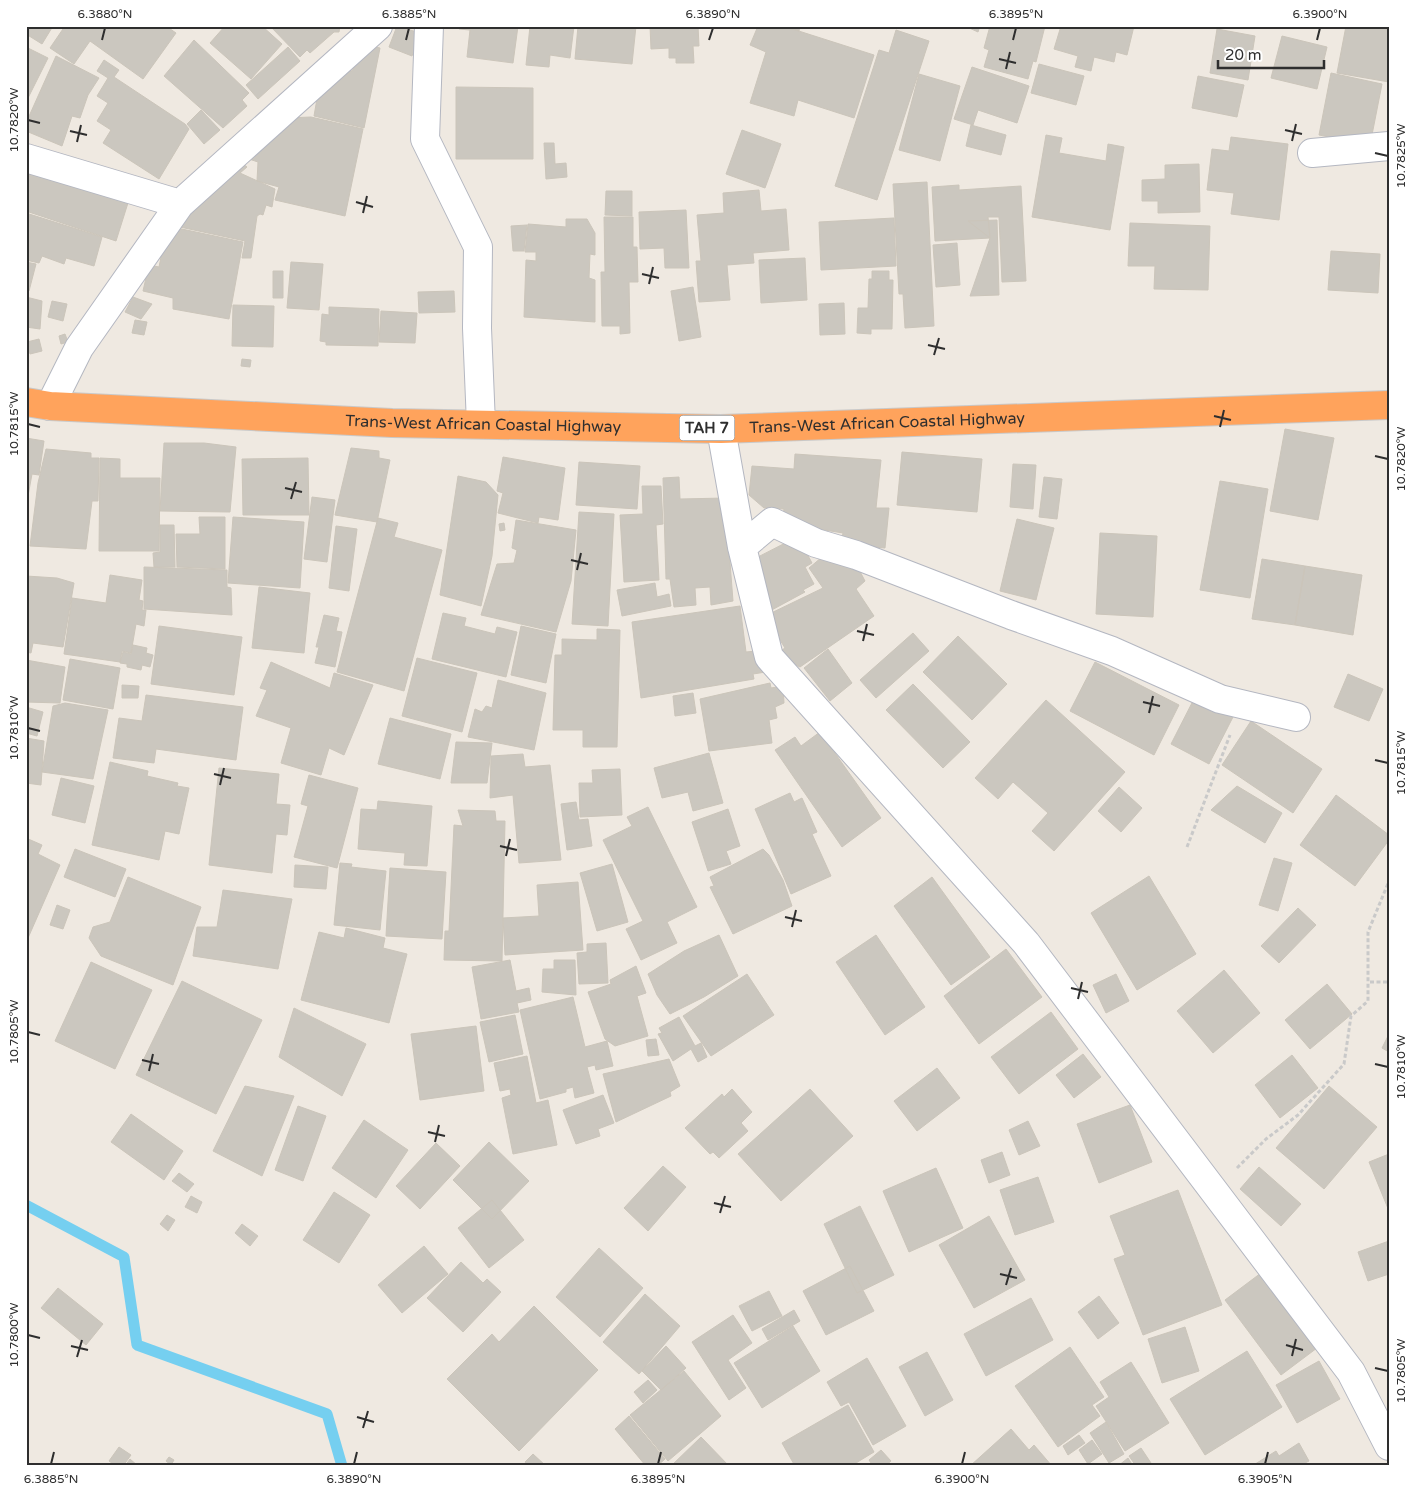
<svg xmlns="http://www.w3.org/2000/svg" width="1415" height="1492" viewBox="0 0 1415 1492" font-family="'Varela Round',sans-serif">
  <style>
    .lines { fill: none; stroke-linecap: round; stroke-linejoin: round }
    .stream { stroke: #75cff0; stroke-width: 11 }
    .building { fill: #cbc7bf; stroke: #cbc5ba }
    .street-casing { stroke: #b4b7c1; stroke-width: 30 }
    .highway-casing { stroke: #c9c9c9; stroke-width: 30 }
    .path { stroke: #c9c9c9; stroke-width: 3; stroke-dasharray: 4 2.5; stroke-linecap: butt }
    .street { stroke: #fff; stroke-width: 28 }
    .highway { stroke: #ffa35c; stroke-width: 28 }
    .ticks { fill: none; stroke: #2e2e2e; stroke-width: 2 }
    .labels { text-anchor: middle; dominant-baseline: central; stroke-width: 4; stroke-linejoin: round; paint-order: stroke }
    .shield { fill: #fff; stroke: #6d6d6d; stroke-width: 1 }
    .shield-label { font-size: 15px; font-weight: bold; fill: #2e2e2e }
    .street-label { font-size: 16px; fill: #2e2e2e; stroke: #fff }
    .neatline { fill: none; stroke: #2e2e2e; stroke-width: 2 }
    .ticks-label { font-size: 12px; text-anchor: middle; fill: #2e2e2e }
  </style>
  <rect width="100%" height="100%" fill="#efe9e1"/>
  <g class="lines">
    <path class="stream" d="M26,1205L124,1257L137,1345L327,1414L342,1466"/>
  </g>
  <path class="building" d="M26,26H53L42,44L26,34Z
    M65,26H166L176,33L143,79L90,41L74,64L50,48Z
    M225,26H262L282,44L251,79L210,43Z
    M340,26L339,32H334L310,53L307,50L300,57L271,27Z
    M397,26L420,33L412,56L389,47Z
    M459,26H518L513,63L467,57L470,30L459,29Z
    M530,26H574L570,58L550,55L549,67L526,65Z
    M578,26H636L632,64L575,59Z
    M650,26H698L699,46H693L694,63H676V58H669V48L651,49Z
    M758,26H783L874,55L854,118L798,100L794,116L750,103L766,52L750,45Z
    M787,26H800L799,31Z
    M965,26H980L978,32Z
    M990,26H1045L1036,62L1033,61L1028,79L984,67L989,50L984,48Z
    M1061,26H1134L1127,55L1116,52L1114,62L1094,57L1091,71L1075,67L1078,56L1054,49Z
    M1346,26H1389V82L1337,73Z
    M1217,29L1255,36L1248,80L1210,73Z
    M896,30L929,41L877,200L835,186L879,50L889,53Z
    M1282,36L1327,47L1317,89L1271,78Z
    M194,40L249,93L242,100L247,106L223,128L164,76Z
    M366,45L380,48L364,128L314,116L318,93H325L341,78L344,69L352,71Z
    M26,47L48,58L26,102Z
    M288,47L300,61L258,99L246,85Z
    M56,56L99,78L88,95L80,118L72,116L62,146L26,131V123Z
    M104,60L119,70L114,77L185,124L189,129L159,179L103,143L111,130L97,121L108,103L97,96L108,78L97,71Z
    M1039,64L1084,76L1076,105L1031,93Z
    M972,67L1029,86L1017,123L978,110L973,125L954,119Z
    M1331,73L1382,84L1370,145L1319,135Z
    M919,74L960,86L940,161L899,150Z
    M1198,76L1244,85L1237,117L1192,108Z
    M456,87L533,88V159H456Z
    M201,110L220,130L204,144L187,124Z
    M311,117L363,129L345,216L275,200L279,187L257,181L258,162L249,159L287,118Z
    M971,125L1006,135L1001,155L966,146Z
    M742,130L781,144L765,188L726,174Z
    M1046,135L1062,138L1059,153L1106,161L1108,144L1124,147L1110,230L1032,217Z
    M1231,137L1288,144L1279,220L1231,214L1234,193L1207,190L1212,149L1229,151Z
    M544,143H554L555,164L566,163L567,177L546,179Z
    M26,157L133,187L116,241L26,211Z
    M234,157L247,167L240,173L275,189L272,207L266,205L263,215L260,214L257,216L251,258H242L245,241L166,224Z
    M1199,164L1200,212L1158,213V201H1142V180L1165,179V165Z
    M927,182L934,326L905,328L903,294H899L893,184Z
    M959,185V190L1021,186L1026,281L1002,282L999,217H988L990,238L935,241L932,187Z
    M759,190L761,211L786,209L789,250L753,253L754,263L727,265L730,300L699,302L696,261H701L697,215L724,213L723,193Z
    M606,191H632V216L605,215Z
    M686,210L689,268H665L664,248L640,249L639,212Z
    M26,213L102,237L94,266L66,258L64,264L42,256L39,263L26,260Z
    M604,217H633V247H637L638,282H629L630,333L620,334V326H602L601,272H605Z
    M894,218L896,266L821,270L819,222Z
    M566,219H587L595,233V255L590,254L589,278L595,280V322L524,317L526,260L536,261V252H525L528,224L566,227Z
    M997,220L999,295L970,296L990,238L968,221Z
    M1130,223L1210,226L1208,290L1154,289L1155,266H1128Z
    M163,225L243,242L229,319L173,309V298L143,291L149,265L159,267L163,247Z
    M527,225L524,251H513L511,226Z
    M957,243L960,285L936,287L933,245Z
    M1331,251L1380,254L1378,293L1328,290Z
    M805,258L807,300L761,303L759,260Z
    M26,262L36,264L29,291L26,290Z
    M291,262L323,264L319,310L287,308Z
    M273,271H283V298H273Z
    M872,271H889V280H893L892,329H871V334L857,333L858,308H868L869,279H872Z
    M693,287L701,337L679,341L671,291Z
    M454,291L455,312L419,313L418,292Z
    M26,297L42,301L40,329L26,327Z
    M133,297L152,304L141,319L125,312Z
    M52,301L67,304L63,321L48,317Z
    M844,303L845,334L820,335L819,304Z
    M233,305L274,306L273,347L232,346Z
    M329,307L379,309L378,346L326,345V342L320,341L322,314L329,315Z
    M381,311L417,313L415,343L379,342Z
    M135,320L147,322L144,335L132,333Z
    M65,334L68,342L61,344L59,336Z
    M39,339L42,351L30,354L27,342Z
    M242,359L251,360L250,367L241,366Z
    M1285,429L1334,438L1318,520L1270,511Z
    M26,438L44,441L39,475L32,474L26,507Z
    M164,443H204L236,447L230,512L160,511Z
    M351,448L379,451V458L390,460L377,522L335,515Z
    M46,449L91,453V458H99L98,501H92L86,549L30,546L38,483Z
    M902,452L982,459L977,512L897,505Z
    M795,454L881,460L876,508H889L885,548L841,544L843,533L782,523L784,509L764,508L749,495L752,466L794,469Z
    M503,457L565,468L558,520L539,517L538,523L498,513L503,493L497,491Z
    M100,458L120,459V478H160L159,551H99Z
    M308,458L309,515H243L242,459Z
    M579,462L640,466L637,509L576,505Z
    M1013,464L1036,465L1033,509L1010,507Z
    M458,476L486,482L498,495L492,556L481,606L440,595Z
    M679,477L680,499L725,498L733,601L711,605L710,587L695,588L696,605L674,607L670,579H666L663,478Z
    M1044,477L1062,479L1057,519L1039,517Z
    M1220,481L1268,489L1250,598L1200,590Z
    M642,486H661L663,524L656,525L659,580L624,582L620,515L643,514Z
    M312,497L335,500L327,562L304,559Z
    M579,512L614,514L608,626L572,624Z
    M199,517H225V569L177,567L176,534H200Z
    M233,517L304,522L300,588L228,583Z
    M378,518L398,523L394,537L442,550L404,691L337,672Z
    M1017,519L1054,528L1036,600L1000,591Z
    M516,520L576,530L571,581L556,632L481,615L497,564L514,563L517,550L512,548Z
    M504,523L505,530L500,531L499,524Z
    M160,525H174L175,567H154L153,553L160,552Z
    M336,526L357,529L349,591L329,588Z
    M1100,533L1157,536L1153,617L1096,614Z
    M795,538L799,539L812,563L805,567L814,584L803,590L805,592L768,612L756,558Z
    M828,552L855,562L865,581L856,589L874,616L800,667L790,662L782,650L785,648L765,616L823,588L809,568Z
    M1262,559L1305,566L1295,625L1252,619Z
    M1305,566L1362,575L1353,635L1295,625Z
    M144,567L227,570V587L231,588L232,615L144,609Z
    M110,575L142,580L139,600L143,601L142,610H146L144,626L136,624L131,653L122,651L120,662L64,654L72,598L106,603Z
    M26,576L57,578L74,583L63,647L33,643L31,653L26,652Z
    M655,583L657,597L669,594L671,606L622,616L617,590Z
    M259,587L310,593L304,653L252,648Z
    M740,606L746,652L756,651L766,672L753,674L754,679L641,698L632,622Z
    M443,613L466,618L464,626L495,634L497,627L517,632L506,677L432,659Z
    M324,615L339,618L336,631L342,632L335,667L315,663L319,647H316Z
    M159,626L242,637L234,695L151,684Z
    M521,626L556,634L546,683L511,675Z
    M597,629L620,630L617,747H583V730H553L555,655H562V639L597,640Z
    M913,633L929,651L876,698L860,680Z
    M958,636L1007,684L972,720L923,672Z
    M133,645L147,648L146,653L153,655L150,667L142,665L141,670L127,667V664L120,663L123,652L131,654Z
    M828,649L852,683L830,701L804,668Z
    M417,658L477,673L462,732L402,716Z
    M70,659L120,668L113,709L63,700Z
    M26,660L65,667L60,703L26,702Z
    M271,662L330,688L334,673L373,685L344,755L329,748L321,775L281,763L291,728L256,716L267,690L260,688Z
    M1095,662L1179,705L1154,755L1070,711Z
    M1348,674L1383,689L1369,721L1334,707Z
    M498,680L546,693L534,750L468,737L475,709L482,712L486,706L492,708Z
    M770,683L771,688L783,686L784,703L775,707L777,718L769,720L772,743L709,751L700,699Z
    M913,684L970,742L943,768L886,710Z
    M122,685L139,686L138,698H122Z
    M693,693L696,713L675,716L673,696Z
    M146,695L243,707L236,760L156,749L154,763L113,758L119,718L142,721Z
    M1195,697L1233,717L1209,764L1171,744Z
    M1046,700L1125,772L1054,851L1032,831L1048,813L1013,782L998,799L975,778Z
    M65,703L108,710L93,779L42,772L53,706Z
    M26,707L43,712L37,736L26,733Z
    M390,718L451,734L440,779L378,764Z
    M1251,721L1322,769L1293,813L1222,765Z
    M820,732L881,818L842,847L775,750L795,737L801,746Z
    M26,738L44,741L41,785L26,783Z
    M456,742L492,743L487,783H451Z
    M709,753L723,803L693,811L688,792L662,798L654,768Z
    M523,754L525,767L550,765L561,860L519,863L513,795L490,798L491,756Z
    M110,762L148,771L147,776L178,783L177,786L189,788L179,834L165,831L159,860L92,845Z
    M219,768L279,774L276,804L290,805L287,835L276,834L272,873L209,865Z
    M620,769L622,815L580,817L579,783H593L592,770Z
    M309,775L358,788L337,868L294,857L308,806L301,804Z
    M61,778L94,786L85,823L52,815Z
    M1237,786L1282,813L1265,843L1211,810Z
    M1119,787L1142,808L1121,832L1098,811Z
    M790,793L794,802L802,798L817,832L812,834L831,876L791,894L755,809Z
    M1336,795L1389,835V840L1355,886L1300,845Z
    M378,801L432,806L427,866L404,865L405,853L358,849L361,809L377,810Z
    M576,802L579,820L588,819L592,846L567,850L561,804Z
    M648,807L697,907L667,922L677,943L641,960L626,929L643,921L603,840L632,826L627,817Z
    M728,809L740,846L726,851L731,864L708,871L692,822Z
    M458,810L495,811L496,821H505L502,961L444,960L445,931H449L454,825L463,826Z
    M26,838L42,845L38,854L60,865L28,938H26Z
    M75,849L126,869L115,897L64,877Z
    M763,849L769,855L783,880L792,906L733,934L710,887L714,886L710,877Z
    M1274,858L1292,863L1278,911L1259,905Z
    M340,863L352,864L351,867L386,871L380,930L334,925Z
    M612,864L628,922L597,931L580,873Z
    M295,865L328,867L326,889L294,887Z
    M390,868L446,872L442,939L386,936Z
    M1149,876L1196,954L1137,990L1091,913Z
    M128,877L201,907L173,985L101,956L89,938L93,927L110,922Z
    M932,877L990,957L951,985L894,906Z
    M578,882L583,950L505,955L503,918L539,916L537,885Z
    M223,890L292,899L278,969L193,956L197,927H217Z
    M57,905L70,910L63,929L50,925Z
    M1298,908L1316,925L1279,963L1261,946Z
    M346,928L385,938L383,948L407,954L389,1023L301,1000L319,932L344,938Z
    M719,935L738,976L704,997L670,1014L657,995L648,974L684,951Z
    M876,935L925,1007L885,1035L836,962Z
    M606,943L608,983L579,984L577,953L587,952V944Z
    M1006,949L1042,997L979,1044L944,996Z
    M510,960L516,991L529,988L531,1000L517,1003L519,1012L481,1019L472,967Z
    M554,960H575L576,995L542,992L543,969H554Z
    M91,962L152,990L115,1069L55,1041Z
    M636,966L646,993L637,996L648,1036L615,1046L605,1039L588,992L611,984L610,980Z
    M1224,970L1260,1013L1213,1053L1177,1011Z
    M747,974L774,1015L711,1056L683,1016Z
    M1116,974L1129,1001L1106,1013L1093,985Z
    M182,981L262,1020L216,1114L136,1075Z
    M1327,984L1352,1014L1310,1049L1285,1020Z
    M573,997L585,1047L607,1041L613,1066L596,1070L595,1065L587,1067L594,1093L575,1098L573,1087L566,1089V1092L540,1099L520,1010Z
    M294,1008L366,1044L342,1096L279,1057Z
    M1051,1012L1078,1049L1019,1094L991,1057Z
    M515,1015L523,1054L489,1062L480,1022Z
    M679,1017L695,1046L701,1043L707,1057L698,1062L691,1049L673,1061L658,1034L662,1033L659,1028Z
    M476,1026L484,1091L420,1100L411,1034Z
    M1389,1034V1052L1382,1048Z
    M656,1039L659,1055L648,1056L646,1040Z
    M1083,1054L1101,1077L1074,1098L1056,1075Z
    M1292,1055L1318,1088L1280,1118L1255,1085Z
    M527,1056L536,1103L548,1100L557,1145L513,1154L502,1098L511,1095L510,1089L500,1091L494,1063Z
    M669,1059L680,1086L670,1092L671,1096L616,1122L603,1074Z
    M937,1068L960,1098L917,1131L894,1101Z
    M245,1086L294,1096L262,1176L213,1151Z
    M1329,1086L1377,1127L1324,1189L1276,1148Z
    M732,1089L752,1112L741,1123L748,1131L719,1158L713,1152L710,1154L685,1128L722,1094L724,1097Z
    M810,1089L853,1136L781,1201L738,1154Z
    M603,1095L614,1123L598,1129L600,1136L576,1144L563,1110Z
    M1130,1105L1152,1162L1099,1183L1077,1124Z
    M298,1106L326,1116L303,1181L275,1170Z
    M131,1114L183,1151L164,1180L111,1142Z
    M364,1120L408,1150L376,1198L332,1168Z
    M1028,1121L1040,1146L1019,1155L1009,1130Z
    M489,1142L529,1181L492,1219L453,1180Z
    M436,1143L460,1166L420,1209L396,1186Z
    M1002,1152L1010,1175L989,1183L981,1160Z
    M1389,1154V1211L1369,1162Z
    M663,1166L686,1187L648,1231L624,1208Z
    M1259,1167L1301,1204L1281,1226L1240,1189Z
    M936,1168L963,1228L909,1252L883,1191Z
    M179,1173L194,1184L187,1192L172,1181Z
    M1038,1177L1054,1222L1015,1235L1000,1190Z
    M1178,1190L1222,1305L1143,1335L1114,1259L1125,1255L1110,1216Z
    M334,1192L370,1215L339,1263L303,1240Z
    M191,1196L202,1202L197,1213L185,1207Z
    M492,1200L524,1240L489,1268L458,1228Z
    M860,1206L894,1275L857,1293L824,1224Z
    M167,1215L175,1220L168,1231L160,1224Z
    M989,1216L1025,1280L974,1308L939,1245Z
    M242,1224L258,1236L250,1246L235,1233Z
    M1389,1241V1274L1368,1281L1358,1252Z
    M424,1246L448,1274L402,1313L378,1285Z
    M599,1248L643,1288L600,1337L556,1297Z
    M461,1262L483,1283L487,1279L501,1292L463,1332L427,1298Z
    M850,1266L874,1311L826,1335L803,1291Z
    M1261,1273L1317,1348L1281,1375L1225,1300Z
    M58,1288L103,1324L86,1345L41,1308Z
    M769,1291L782,1316L752,1331L739,1306Z
    M645,1294L680,1326L639,1374L603,1342Z
    M1099,1296L1119,1323L1098,1339L1078,1312Z
    M1031,1298L1053,1340L986,1376L964,1334Z
    M534,1306L598,1370L519,1451L447,1379L492,1334L499,1342Z
    M794,1310L800,1321L768,1340L762,1329Z
    M733,1315L752,1343L728,1360L746,1388L729,1400L692,1342Z
    M793,1326L820,1371L762,1408L734,1363Z
    M1185,1327L1199,1371L1162,1383L1148,1339Z
    M666,1346L686,1368L661,1390L642,1371Z
    M1070,1347L1104,1397L1092,1405L1100,1416L1058,1447L1015,1386Z
    M1247,1351L1282,1407L1205,1455L1170,1399Z
    M927,1352L953,1400L925,1416L899,1367Z
    M867,1358L906,1426L873,1445L849,1402L841,1406L827,1382Z
    M1319,1361L1340,1399L1297,1423L1276,1385Z
    M1131,1362L1169,1423L1125,1451L1096,1406L1109,1397L1100,1382Z
    M684,1371L721,1416L668,1461L630,1415Z
    M648,1380L657,1390L643,1403L634,1392Z
    M848,1405L874,1452L851,1466H795L782,1443Z
    M629,1416L665,1459L657,1466H646L615,1429Z
    M1106,1422L1124,1454L1109,1463L1090,1433Z
    M1011,1429L1029,1450L1034,1445L1052,1466H970Z
    M1079,1435L1085,1443L1068,1455L1063,1446Z
    M701,1437L729,1466H671Z
    M1092,1440L1102,1454L1088,1464L1079,1450Z
    M1299,1443L1309,1461L1305,1463L1307,1466H1252L1276,1451L1279,1456Z
    M119,1447L131,1455L123,1466H116L109,1461Z
    M1141,1448L1153,1466H1136L1129,1456Z
    M881,1450L891,1461L885,1466H873L869,1460Z
    M533,1454L546,1466H528L525,1462Z
    M169,1457L174,1460L171,1465L166,1461Z
    M1128,1458L1133,1466H1118Z
    M130,1459L138,1466H125Z"/>
  <g class="lines">
    <defs>
      <path id="street" d="M429,26L425,139L478,247L477,328L481,424
        M1312,153L1389,146
        M26,158L180,204
        M50,406L79,348L180,204L378,26
        M721,429L742,547L769,657L1026,943L1351,1372L1389,1446
        M742,547L772,522L816,543L856,555L1011,615L1112,651L1220,699L1296,717"/>
      <g id="highway">
        <path id="s1" d="M26,402L50,406L392,423L721,429L1389,405"/>
      </g>
    </defs>
    <use href="#street" class="street-casing"/>
    <use href="#highway" class="highway-casing"/>
    <path class="path" d="M1187,847L1230,735
      M1370,982H1389
      M1237,1168L1266,1139L1298,1115L1344,1064L1351,1016L1368,1001V932L1389,881"/>
    <use href="#street" class="street"/>
    <use href="#highway" class="highway"/>
  </g>
  <path class="ticks" d="M102,40L105,28M406,40L409,28M709,40L713,28M1013,40L1016,28M1317,40L1320,28M999,59L1016,63M1006,69L1010,52M28,120L40,123M1285,130L1302,134M70,131L87,135M1292,141L1296,124M77,142L81,125M1375,153L1388,156M356,202L373,207M363,213L367,196M642,274L659,278M649,284L653,267M928,345L945,349M934,355L939,338M1214,416L1231,420M28,424L40,427M1220,427L1224,410M1375,456L1388,459M285,488L302,492M291,499L296,482M571,560L588,564M577,570L581,553M857,631L874,635M863,641L867,624M1143,702L1160,706M1149,713L1153,696M28,728L40,731M1375,760L1388,763M214,774L231,778M220,785L224,768M500,846L517,850M506,856L510,839M785,917L802,921M792,927L796,910M1071,988L1088,992M1078,999L1082,982M28,1032L40,1035M142,1060L159,1064M1375,1064L1388,1067M149,1071L153,1054M428,1132L445,1136M435,1142L439,1125M714,1203L731,1207M720,1213L725,1196M1000,1274L1017,1278M1006,1285L1011,1268M28,1335L40,1338M1286,1345L1303,1350M71,1346L88,1350M1292,1356L1296,1339M77,1357L82,1340M1375,1368L1388,1371M357,1417L374,1422M363,1428L368,1411M51,1464L54,1452M354,1464L357,1452M658,1464L661,1452M962,1464L965,1452M1265,1464L1268,1452"/>
  <g class="labels">
    <rect class="shield" x="679.5" y="415.5" width="55" height="25" rx="4"/>
    <g class="shield-label">
      <text x="707" y="428">TAH 7</text>
    </g>
    <g class="street-label">
      <text stroke="none"><textPath href="#s1" startOffset="458">Trans-West African Coastal Highway</textPath></text>
      <text stroke="none"><textPath href="#s1" startOffset="862">Trans-West African Coastal Highway</textPath></text>
    </g>
  </g>
  <rect width="1415" height="1492" fill="none" stroke="#ffffff" stroke-width="55"/>
  <path d="M1218 60v8h106v-8" fill="none" stroke="#2e2e2e" stroke-width="2.5"/>
  <text x="1225" y="60" font-size="15" fill="#2e2e2e" stroke="#ffffff" stroke-width="4" paint-order="stroke">20 m</text>
  <rect x="28" y="28" width="1360" height="1436" class="neatline"/>
  <g class="ticks-label">
    <text x="105" y="18">6.3880°N</text>
    <text x="409" y="18">6.3885°N</text>
    <text x="713" y="18">6.3890°N</text>
    <text x="1016" y="18">6.3895°N</text>
    <text x="1320" y="18">6.3900°N</text>
    <text transform="translate(14 120) rotate(-90)" y="4">10.7820°W</text>
    <text transform="translate(1401 156) rotate(-90)" y="4">10.7825°W</text>
    <text transform="translate(14 424) rotate(-90)" y="4">10.7815°W</text>
    <text transform="translate(1401 459) rotate(-90)" y="4">10.7820°W</text>
    <text transform="translate(14 728) rotate(-90)" y="4">10.7810°W</text>
    <text transform="translate(1401 763) rotate(-90)" y="4">10.7815°W</text>
    <text transform="translate(14 1032) rotate(-90)" y="4">10.7805°W</text>
    <text transform="translate(1401 1067) rotate(-90)" y="4">10.7810°W</text>
    <text transform="translate(14 1335) rotate(-90)" y="4">10.7800°W</text>
    <text transform="translate(1401 1371) rotate(-90)" y="4">10.7805°W</text>
    <text x="51" y="1483">6.3885°N</text>
    <text x="354" y="1483">6.3890°N</text>
    <text x="658" y="1483">6.3895°N</text>
    <text x="962" y="1483">6.3900°N</text>
    <text x="1265" y="1483">6.3905°N</text>
  </g>
</svg>
